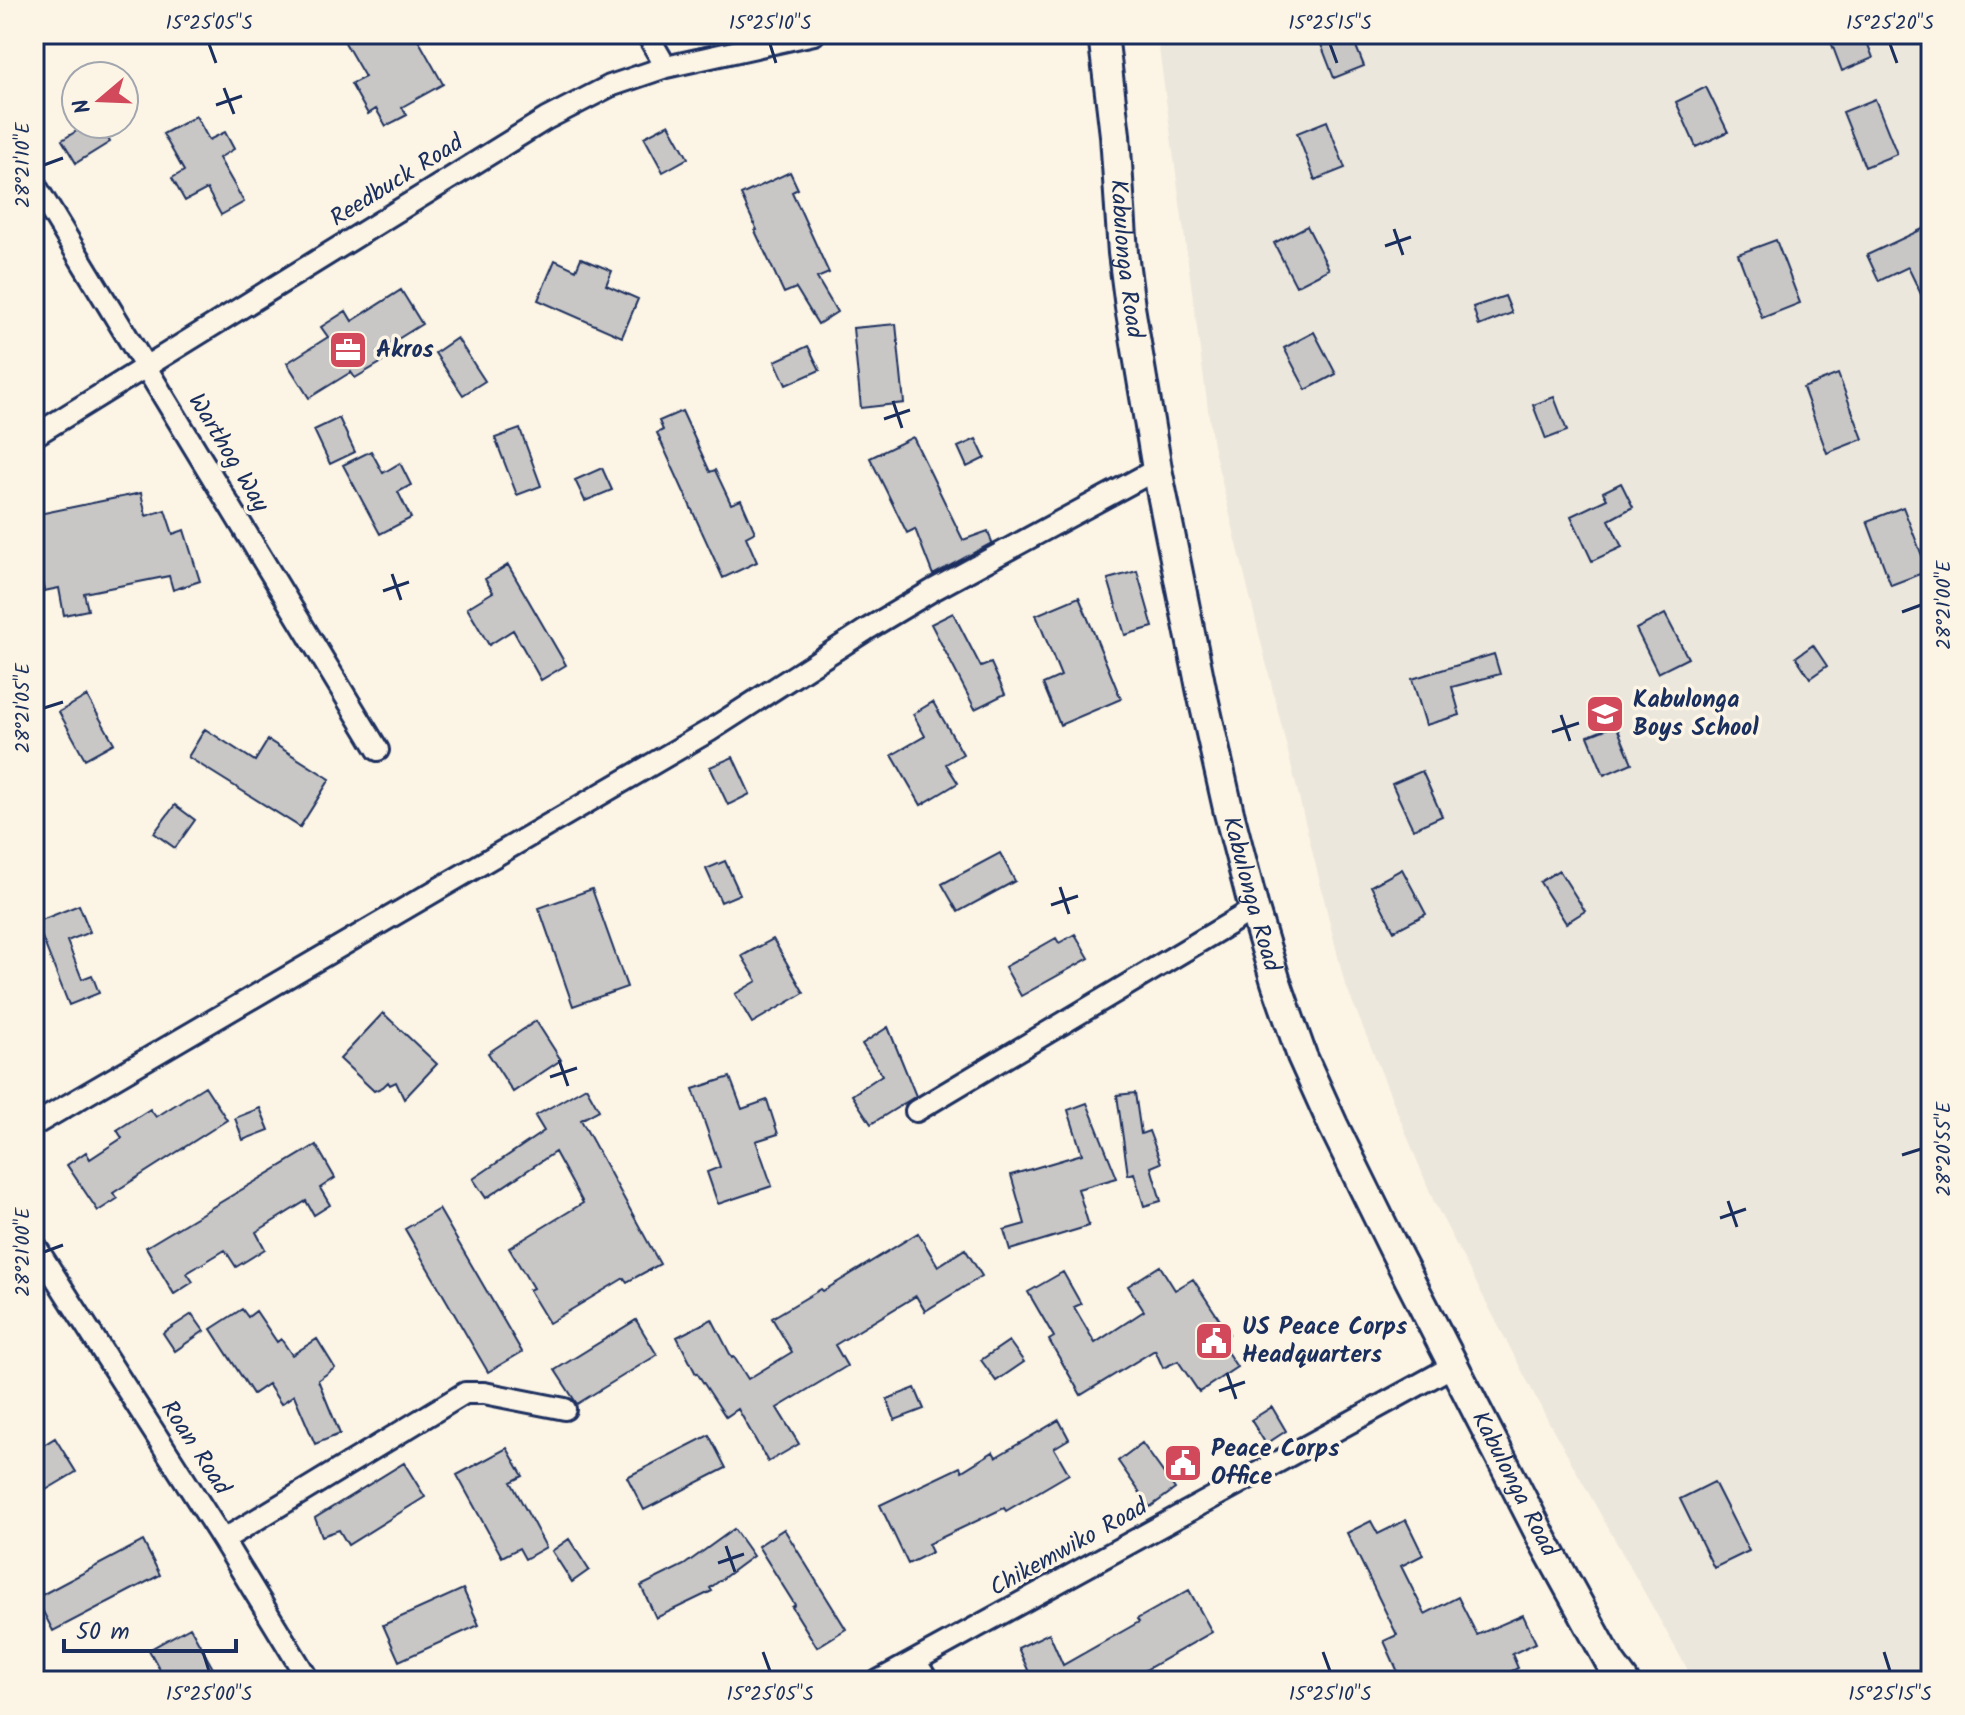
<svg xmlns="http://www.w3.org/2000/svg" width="1965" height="1715" viewBox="0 0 1965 1715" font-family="Kalam,sans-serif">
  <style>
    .built { fill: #ece7dc }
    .building { fill: #c8c7c6; stroke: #1b2f5e; stroke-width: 2 }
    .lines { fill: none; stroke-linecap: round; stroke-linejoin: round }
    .street-casing { stroke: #1b2f5e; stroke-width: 26 }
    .secondary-casing { stroke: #1b2f5e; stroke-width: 34 }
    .street { stroke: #fcf5e5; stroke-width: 20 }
    .secondary { stroke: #fcf5e5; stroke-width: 28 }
    .ticks { fill: none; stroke: #1b2f5e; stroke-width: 3 }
    .labels { text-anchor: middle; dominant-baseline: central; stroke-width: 7; stroke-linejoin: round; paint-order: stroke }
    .street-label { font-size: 24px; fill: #1b2f5e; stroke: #fcf5e5 }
    .poi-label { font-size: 24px; font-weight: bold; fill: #1b2f5e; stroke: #fcf5e5; text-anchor: start }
    .neatline { fill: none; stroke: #1b2f5e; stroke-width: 3 }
    .ticks-label { font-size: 20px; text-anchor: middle; fill: #1b2f5e }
  </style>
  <rect width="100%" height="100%" fill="#fcf5e5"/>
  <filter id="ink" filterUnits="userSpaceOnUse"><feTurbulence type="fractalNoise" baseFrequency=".0125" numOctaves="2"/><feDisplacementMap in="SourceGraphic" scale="16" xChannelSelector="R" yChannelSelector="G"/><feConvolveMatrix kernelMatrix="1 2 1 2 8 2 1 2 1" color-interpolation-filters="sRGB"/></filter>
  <g filter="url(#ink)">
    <path class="built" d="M1157,34H1931V1681H1694L1546,1417L1434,1202L1344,981L1213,446Z"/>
    <path class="building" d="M340,34H415L443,84L402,107L407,115L386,126L376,109L368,114L351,84L365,77Z
      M1317,34H1351L1364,66L1334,78Z
      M1828,34H1864L1873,58L1842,71Z
      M1706,87L1728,132L1696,147L1676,102Z
      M1875,99L1897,154L1865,167L1843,112Z
      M196,116L209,140L225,132L234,149L219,158L244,202L221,215L207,189L185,201L172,178L184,171L163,134Z
      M1327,121L1345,168L1315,180L1297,133Z
      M88,124H99L110,142L76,163L62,140Z
      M669,124L688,158L663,172L644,137Z
      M790,172L798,189L792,192L829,273L817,278L837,312L818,324L796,288L784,293L755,231L757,230L741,195Z
      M1931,225V315L1908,267L1879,281L1867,255Z
      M1307,226L1329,269L1296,286L1274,243Z
      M1776,240L1800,303L1762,318L1738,254Z
      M581,258L612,271L606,285L638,299L622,337L538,300L555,260L576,270Z
      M401,290L422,324L377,352L382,362L355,378L351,372L309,398L287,363L328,337L321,327L346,311L352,321Z
      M1505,296L1512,313L1479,326L1473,307Z
      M896,324L904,403L861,408L853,328Z
      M1314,332L1336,374L1306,390L1284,348Z
      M457,338L485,381L463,395L435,353Z
      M808,346L820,370L786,385L775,361Z
      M1838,374L1863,439L1827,453L1803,388Z
      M1554,397L1567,431L1546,439L1533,405Z
      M682,411L710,472L715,470L731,504L741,500L755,532L746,537L757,562L723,578L657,433L663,430L659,421Z
      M339,418L355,452L330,464L314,430Z
      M520,429L541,486L517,495L495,438Z
      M913,437L963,540L988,531L992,543L933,575L915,529L907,533L870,458Z
      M976,439L985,458L967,467L958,447Z
      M371,451L383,473L400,463L411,485L398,492L411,518L380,534L343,465Z
      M602,468L612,490L585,501L575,480Z
      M1621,483L1633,507L1609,520L1622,547L1592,561L1571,516L1607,499L1603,492Z
      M141,493L146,516L165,510L173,534L184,530L200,581L173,590L169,576L84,593L88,610L64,615L59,588L44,591L34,542V515Z
      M1903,507L1928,571L1891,585L1867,521Z
      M508,565L566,665L541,680L513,630L489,645L467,608L493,592L485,579Z
      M1137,571L1153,627L1125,635L1108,579Z
      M1079,597L1121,699L1060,725L1043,684L1061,676L1036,615Z
      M953,613L981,667L991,663L1005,694L975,709L931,624Z
      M1665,614L1688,658L1658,673L1636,629Z
      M1813,645L1827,666L1810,678L1796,657Z
      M1494,654L1500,674L1452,687L1460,715L1426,725L1412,679Z
      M87,696L114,743L85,759L59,712Z
      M933,702L963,754L946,764L958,783L921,805L892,755L925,736L913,714Z
      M1616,725L1632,763L1604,775L1588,736Z
      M205,729L255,761L268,740L330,779L300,827L188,757Z
      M733,757L750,794L728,805L710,767Z
      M1422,771L1442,816L1413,829L1392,784Z
      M175,805L195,820L175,848L154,833Z
      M1000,853L1015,881L958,912L942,884Z
      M725,861L740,894L721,902L706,869Z
      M1402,869L1426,914L1394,931L1371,886Z
      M1559,870L1585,911L1566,923L1540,882Z
      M592,889L627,987L573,1006L539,908Z
      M79,905L90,932L67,941L82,979L92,975L99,993L69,1005L36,922Z
      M1075,934L1089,958L1021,996L1005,967L1056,938L1059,943Z
      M773,939L804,993L752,1023L735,994L757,981L742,956Z
      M383,1013L437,1064L404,1099L396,1082L390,1085L388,1082L383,1087L374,1091L340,1059Z
      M536,1021L561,1060L513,1092L488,1053Z
      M888,1027L916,1096L871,1124L852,1095L882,1075L862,1044Z
      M730,1077L742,1109L767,1100L778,1134L756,1141L772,1186L718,1204L707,1172L720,1167L693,1089Z
      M205,1086L227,1120L113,1193L117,1199L98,1211L67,1165L86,1152L90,1159L122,1138L117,1130L150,1109L156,1117Z
      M586,1087L599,1110L581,1120L660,1264L627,1282L624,1278L549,1323L529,1290L533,1288L509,1248L583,1203L555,1152L486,1198L473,1179L544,1131L535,1116Z
      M1135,1093L1141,1134L1149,1131L1161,1163L1151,1167L1161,1201L1144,1206L1134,1173L1128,1175L1117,1095Z
      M1087,1103L1117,1178L1078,1189L1089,1226L1010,1250L1004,1230L1025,1224L1011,1175L1082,1154L1068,1110Z
      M260,1108L269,1130L243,1140L235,1118Z
      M316,1145L335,1178L320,1188L330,1205L314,1215L306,1201L256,1232L265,1249L236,1267L225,1250L187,1273L193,1282L174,1294L146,1247Z
      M439,1209L522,1352L488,1372L405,1229Z
      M918,1233L938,1266L965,1249L982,1276L925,1311L916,1296L835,1345L847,1366L777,1408L799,1444L768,1462L738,1409L726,1417L697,1373L696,1374L677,1337L712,1319L732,1358L734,1357L748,1379L792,1352L772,1318L821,1289L823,1291Z
      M1160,1266L1175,1290L1193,1279L1229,1334L1219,1340L1237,1367L1199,1392L1178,1361L1163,1368L1155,1350L1081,1395L1049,1340L1054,1337L1028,1292L1063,1272L1081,1304L1074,1307L1095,1343L1144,1311L1128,1286Z
      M242,1309L248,1317L256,1311L277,1342L281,1339L292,1355L317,1339L335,1368L318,1380L340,1434L315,1444L294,1395L281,1404L268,1384L253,1394L211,1329Z
      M192,1314L204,1331L175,1351L163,1333Z
      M636,1320L657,1355L577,1404L555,1370Z
      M1009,1341L1024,1362L996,1381L981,1360Z
      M915,1388L924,1409L895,1420L887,1399Z
      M1272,1407L1286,1431L1266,1444L1251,1420Z
      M1059,1420L1069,1439L1054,1448L1069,1474L1006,1511L1004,1508L928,1544L932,1552L908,1564L880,1505L960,1467L962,1471L993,1452L996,1457Z
      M709,1435L726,1468L644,1510L627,1477Z
      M55,1438L76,1472L34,1497V1451Z
      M1142,1443L1175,1489L1150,1507L1118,1461Z
      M507,1448L523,1476L511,1482L546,1547L525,1559L519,1548L502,1557L457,1475Z
      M404,1463L425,1497L348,1545L339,1530L322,1536L315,1518Z
      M1714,1482L1749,1551L1714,1568L1680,1499Z
      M1406,1520L1423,1555L1401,1566L1425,1614L1458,1597L1477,1635L1523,1615L1536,1643L1512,1654L1518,1668L1492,1681H1402L1384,1641L1397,1635L1347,1533L1371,1521L1378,1534Z
      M734,1529L753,1556L710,1588L712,1591L656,1618L641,1586L684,1565Z
      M784,1529L846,1629L817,1647L792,1607L795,1605L758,1546Z
      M569,1539L589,1570L572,1582L552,1551Z
      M143,1541L160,1575L53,1631L36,1598Z
      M463,1589L479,1625L399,1661L383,1625Z
      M1189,1590L1212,1632L1126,1681H1033L1018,1648L1049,1633L1063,1665L1139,1622L1137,1619Z
      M190,1627L220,1681H166L149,1650Z"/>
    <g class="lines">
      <defs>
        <path id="street" d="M647,34L666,67
          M34,183L378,750
          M34,436L546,119L610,86L666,67L814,34
          M916,1111L1254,909
          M34,1125L709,731L866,630L933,590L1157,469
          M34,1244L223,1540L309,1681
          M223,1540L465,1393H484L565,1409
          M915,1661L928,1681
          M878,1681L1453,1366"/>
        <g id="secondary">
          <path id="s1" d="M1103,34L1115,135L1123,253L1130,307L1157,469L1202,693L1229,813L1254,909L1276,982L1302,1056L1333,1125L1395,1251L1543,1540L1610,1662L1624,1681"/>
        </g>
      </defs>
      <use href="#street" class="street-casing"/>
      <use href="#secondary" class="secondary-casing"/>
      <use href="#street" class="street"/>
      <use href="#secondary" class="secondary"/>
    </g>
  </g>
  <path class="ticks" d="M209,44L216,63M770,44L776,63M1330,44L1337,63M1890,44L1897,63M224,88L234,114M216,105L242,96M44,165L63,158M1394,229L1403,255M1385,246L1411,237M893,401L902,428M884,419L910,410M392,574L401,600M383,591L409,582M1902,612L1921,605M44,708L63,702M1561,715L1570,741M1552,732L1579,723M1060,887L1069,914M1051,905L1078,896M559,1060L568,1086M550,1077L577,1068M1902,1155L1921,1149M1728,1201L1737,1227M1720,1218L1746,1209M44,1252L63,1245M1227,1373L1236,1399M1219,1391L1245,1382M726,1546L735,1572M718,1563L744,1554M203,1652L209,1671M763,1652L770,1671M1323,1652L1330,1671M1884,1652L1890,1671"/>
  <defs>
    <symbol id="office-square" viewBox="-11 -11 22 22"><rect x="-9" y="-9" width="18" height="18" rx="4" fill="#d1495b" stroke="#fcf5e5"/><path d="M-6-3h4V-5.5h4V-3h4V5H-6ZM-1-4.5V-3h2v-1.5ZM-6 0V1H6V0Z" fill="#fff"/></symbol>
    <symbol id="school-square" viewBox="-11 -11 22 22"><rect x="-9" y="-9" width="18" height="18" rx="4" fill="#d1495b" stroke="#fcf5e5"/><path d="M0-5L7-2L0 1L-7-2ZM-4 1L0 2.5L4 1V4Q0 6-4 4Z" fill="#fff"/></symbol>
    <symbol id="civic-square" viewBox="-11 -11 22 22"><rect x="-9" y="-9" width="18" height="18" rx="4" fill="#d1495b" stroke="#fcf5e5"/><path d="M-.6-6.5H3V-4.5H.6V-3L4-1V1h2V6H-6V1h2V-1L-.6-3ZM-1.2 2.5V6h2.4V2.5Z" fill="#fff"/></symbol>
  </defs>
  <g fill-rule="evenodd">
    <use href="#office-square" x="326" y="328" width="44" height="44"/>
    <use href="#school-square" x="1583" y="692" width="44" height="44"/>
    <use href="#civic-square" x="1192" y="1319" width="44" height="44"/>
    <use href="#civic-square" x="1161" y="1441" width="44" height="44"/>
  </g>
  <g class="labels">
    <g class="street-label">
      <text transform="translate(397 181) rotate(-32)">Reedbuck Road</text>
      <text stroke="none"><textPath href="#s1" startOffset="226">Kabulonga Road</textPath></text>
      <text transform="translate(228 453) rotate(59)">Warthog Way</text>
      <text stroke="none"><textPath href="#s1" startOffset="874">Kabulonga Road</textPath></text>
      <text transform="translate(195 1448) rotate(57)">Roan Road</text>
      <text stroke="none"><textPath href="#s1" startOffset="1522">Kabulonga Road</textPath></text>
      <text transform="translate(1069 1548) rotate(-29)">Chikemwiko Road</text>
    </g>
    <g class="poi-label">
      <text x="376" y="350">Akros</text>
      <text x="1633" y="700">Kabulonga<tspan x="1633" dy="28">Boys School</tspan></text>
      <text x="1242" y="1327">US Peace Corps<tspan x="1242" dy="28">Headquarters</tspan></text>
      <text x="1211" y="1449">Peace Corps<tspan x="1211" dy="28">Office</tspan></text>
    </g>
  </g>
  <rect width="1965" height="1715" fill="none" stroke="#fcf5e5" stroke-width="88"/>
  <g transform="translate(100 100) rotate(251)"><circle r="38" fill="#fcf5e5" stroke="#a2a6af" stroke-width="2"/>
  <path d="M0-6L14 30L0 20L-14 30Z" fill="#d1495b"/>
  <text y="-12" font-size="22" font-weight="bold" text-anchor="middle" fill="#1b2f5e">N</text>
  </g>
  <path d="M64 1639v12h172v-12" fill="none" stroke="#1b2f5e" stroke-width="4"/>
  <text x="76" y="1639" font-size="24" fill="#1b2f5e" stroke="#fcf5e5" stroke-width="6" paint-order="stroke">50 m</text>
  <rect x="44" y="44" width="1877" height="1627" class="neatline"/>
  <g class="ticks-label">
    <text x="209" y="29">15°25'05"S</text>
    <text x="770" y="29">15°25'10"S</text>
    <text x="1330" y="29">15°25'15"S</text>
    <text x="1890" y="29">15°25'20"S</text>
    <text transform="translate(22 165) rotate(-90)" y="7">28°21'10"E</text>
    <text transform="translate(1943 605) rotate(-90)" y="7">28°21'00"E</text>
    <text transform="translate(22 708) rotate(-90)" y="7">28°21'05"E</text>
    <text transform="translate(1943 1149) rotate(-90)" y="7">28°20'55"E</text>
    <text transform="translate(22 1252) rotate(-90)" y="7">28°21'00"E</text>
    <text x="209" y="1700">15°25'00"S</text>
    <text x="770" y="1700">15°25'05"S</text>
    <text x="1330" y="1700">15°25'10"S</text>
    <text x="1890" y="1700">15°25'15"S</text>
  </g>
</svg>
